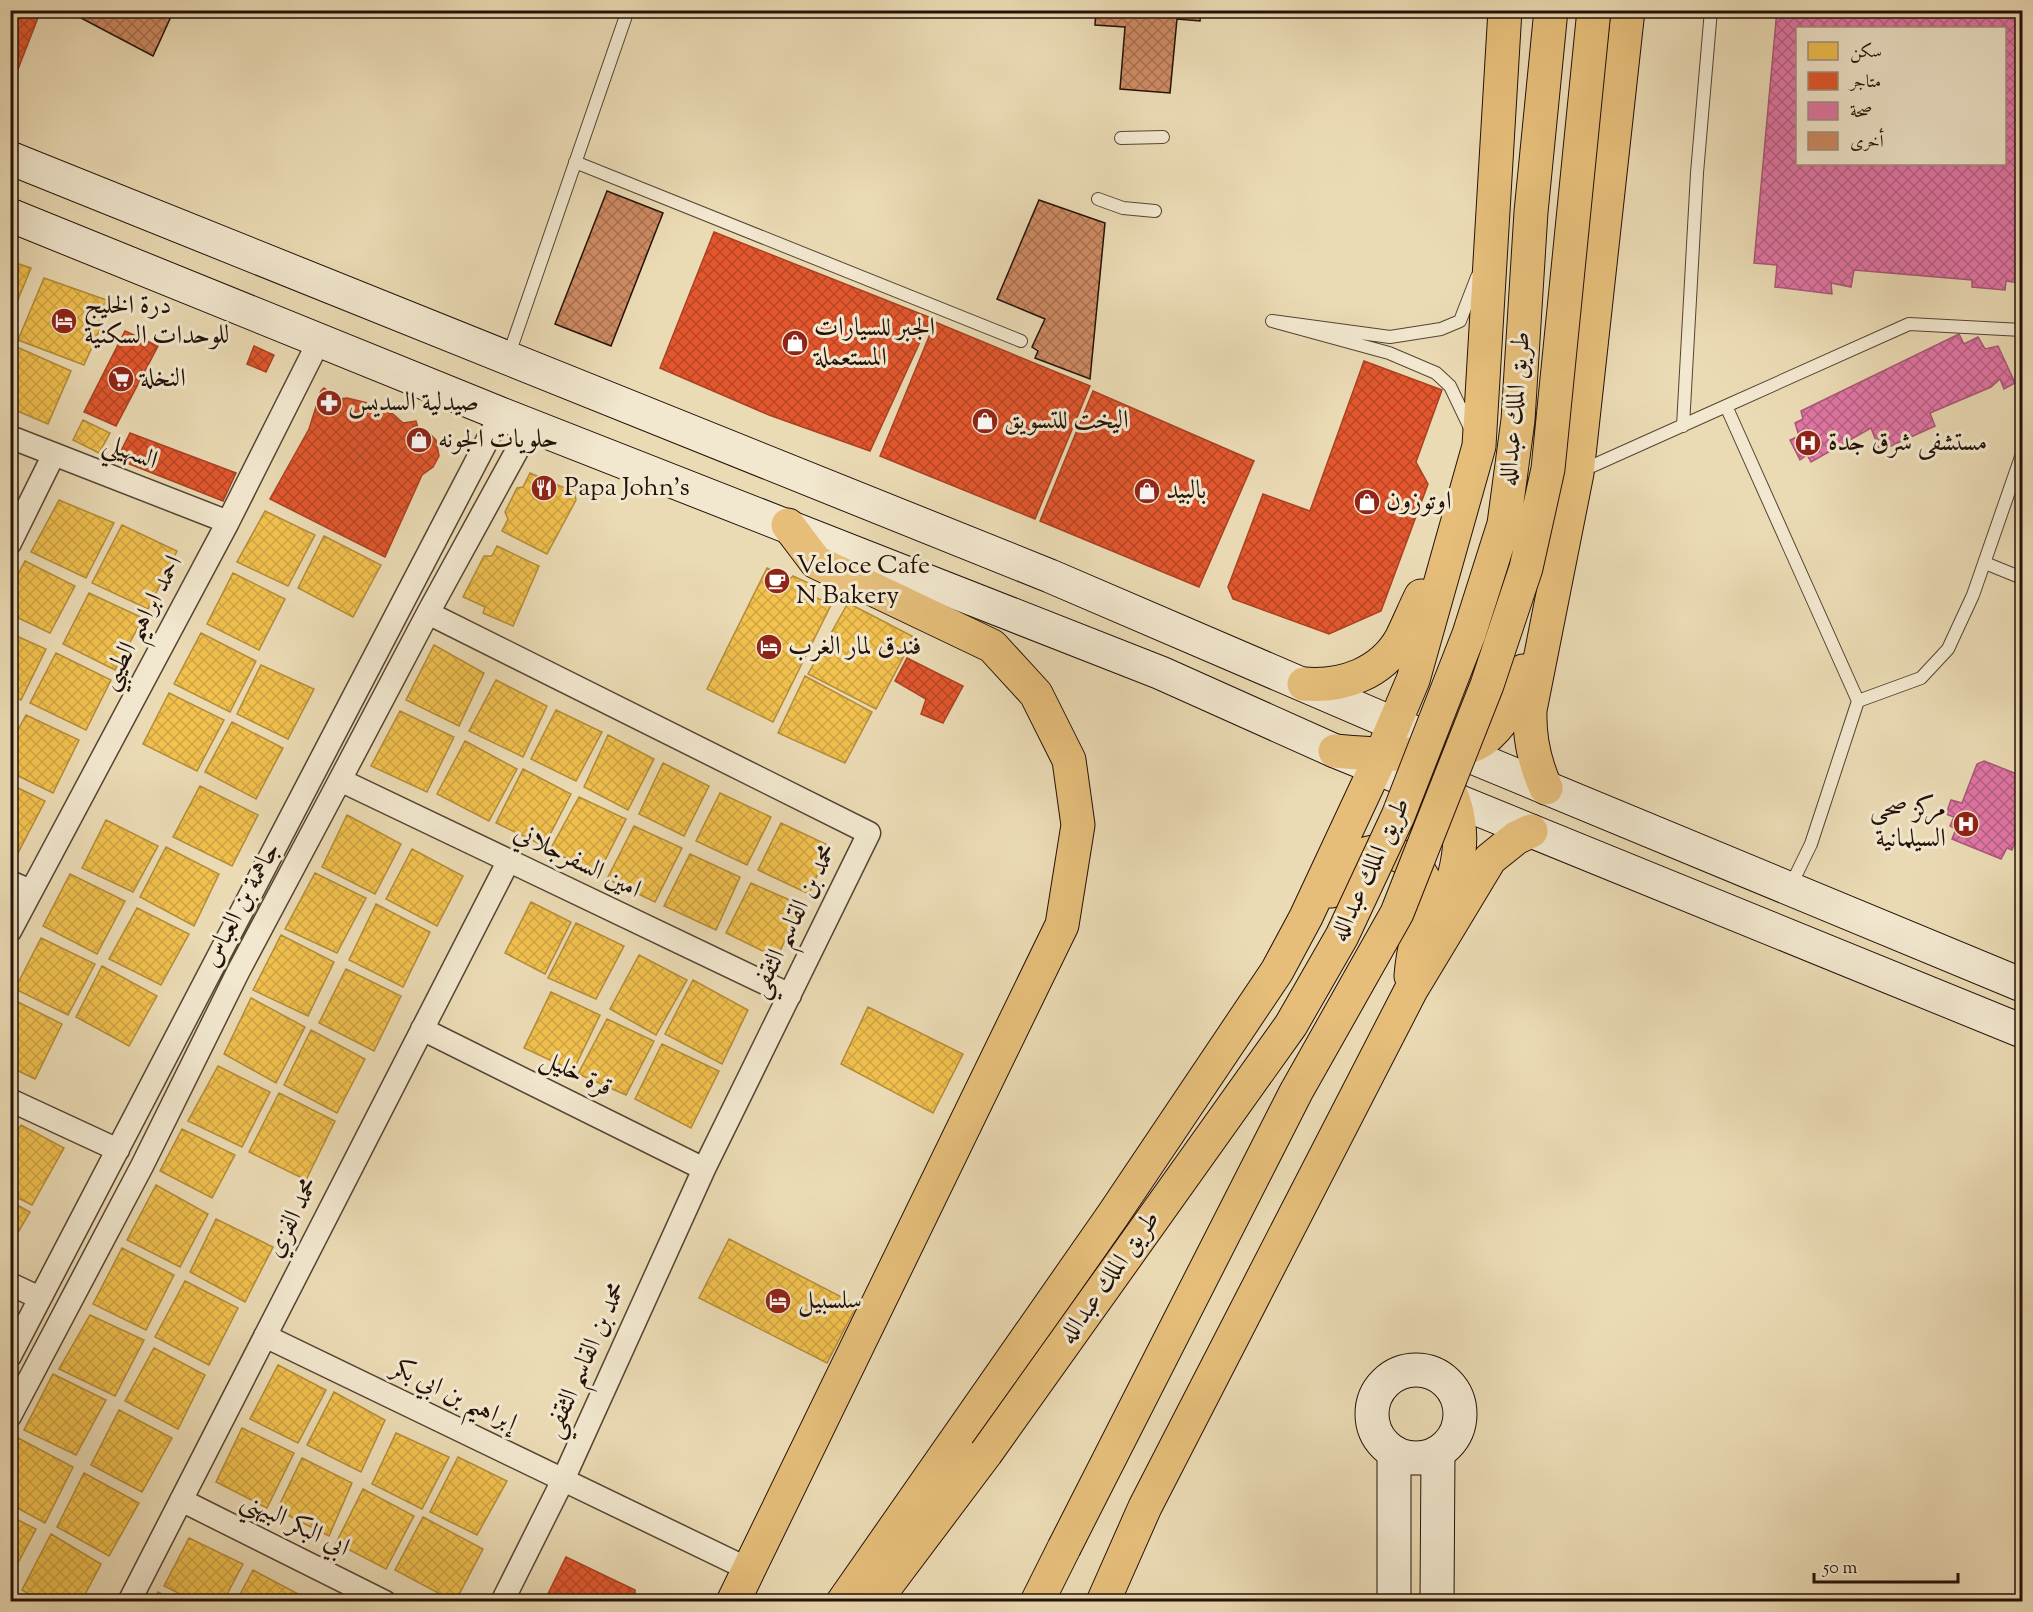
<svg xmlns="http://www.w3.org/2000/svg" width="2033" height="1612" viewBox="0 0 2033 1612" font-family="'Sorts Mill Goudy',Amiri,serif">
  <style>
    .homes { fill: url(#homes-cross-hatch); stroke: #b48c39; stroke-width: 1.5 }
    .shops { fill: url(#shops-cross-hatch); stroke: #aa4222; stroke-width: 1.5 }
    .health { fill: url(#health-cross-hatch); stroke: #a95878; stroke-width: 1.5; fill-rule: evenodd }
    .building { fill: url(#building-cross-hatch); stroke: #231107; stroke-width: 1.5 }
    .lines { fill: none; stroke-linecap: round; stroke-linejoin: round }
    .service-casing { stroke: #554432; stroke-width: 14 }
    .minor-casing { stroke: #554432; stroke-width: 25 }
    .secondary-casing { stroke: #231107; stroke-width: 35 }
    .primary-casing { stroke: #231107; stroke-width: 35 }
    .trunk-casing { stroke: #231107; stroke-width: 35 }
    .service { stroke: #f2e8cf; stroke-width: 12 }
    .minor { stroke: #f2e8cf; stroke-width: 22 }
    .secondary { stroke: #f2e8cf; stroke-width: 33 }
    .primary { stroke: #e6be7a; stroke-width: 33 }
    .trunk { stroke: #e6be7a; stroke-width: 33 }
    .trunk-bridge-casing { stroke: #231107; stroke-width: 35; stroke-linecap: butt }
    .trunk-bridge { stroke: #e6be7a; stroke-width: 33 }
    .labels { text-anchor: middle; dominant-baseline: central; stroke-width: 6; stroke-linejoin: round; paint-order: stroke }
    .poi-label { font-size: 26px; fill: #231107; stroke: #f2e8cf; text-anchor: start }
    .street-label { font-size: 26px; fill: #231107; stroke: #f2e8cf }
  </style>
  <defs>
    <pattern id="homes-cross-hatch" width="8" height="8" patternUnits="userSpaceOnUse" patternTransform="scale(1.5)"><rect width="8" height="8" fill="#f2c14e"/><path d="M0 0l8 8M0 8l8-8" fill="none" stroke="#cfa543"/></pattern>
    <pattern id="shops-cross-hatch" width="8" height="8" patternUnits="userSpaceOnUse" patternTransform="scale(1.5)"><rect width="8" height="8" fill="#e4572e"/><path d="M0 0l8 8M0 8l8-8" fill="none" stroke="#b84725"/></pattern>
    <pattern id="health-cross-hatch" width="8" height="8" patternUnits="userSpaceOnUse" patternTransform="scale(1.5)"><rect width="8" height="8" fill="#e377a8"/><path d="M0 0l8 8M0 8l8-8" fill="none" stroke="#b86087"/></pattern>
    <pattern id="building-cross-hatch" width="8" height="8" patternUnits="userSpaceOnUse" patternTransform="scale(1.5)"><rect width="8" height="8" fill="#cf8b64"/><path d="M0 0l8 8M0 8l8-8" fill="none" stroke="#a87050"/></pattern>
  </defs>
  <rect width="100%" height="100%" fill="#ebdbb5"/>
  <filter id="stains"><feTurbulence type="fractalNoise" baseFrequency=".00333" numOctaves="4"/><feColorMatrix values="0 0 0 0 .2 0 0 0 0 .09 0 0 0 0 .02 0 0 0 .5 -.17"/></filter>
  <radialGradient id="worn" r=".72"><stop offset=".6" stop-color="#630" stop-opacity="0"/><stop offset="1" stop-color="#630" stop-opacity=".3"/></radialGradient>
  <path class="homes" d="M10,261L31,268L10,319Z
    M44,278L112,302L84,365L18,340Z
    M10,344L71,371L48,424L10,408Z
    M83,420L110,433L99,453L73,440Z
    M530,473L574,492L576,500L547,554L502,531L508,519L505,512L517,488L523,487Z
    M59,500L114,523L86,578L31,552Z
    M265,511L315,535L288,586L237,562Z
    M122,525L177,551L148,609L92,583Z
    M324,536L381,565L353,617L298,588Z
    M497,546L539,566L513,626L483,613L485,607L463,597L484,556H492Z
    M25,561L75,586L50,633L10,614V589Z
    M767,568L790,579L793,576L815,586L811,595L831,605L773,722L707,689Z
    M233,573L285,599L259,650L207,624Z
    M89,593L143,618L115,670L63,644Z
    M848,603L914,637L876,709L808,674Z
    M10,633L46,649L21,700L10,695Z
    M201,633L256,661L230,712L174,684Z
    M434,645L484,673L459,726L406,700Z
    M56,653L111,680L86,730L30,703Z
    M261,665L314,689L288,739L237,714Z
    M805,676L872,712L845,763L778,733Z
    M496,680L547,706L523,757L469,731Z
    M169,693L224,720L197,771L143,744Z
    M556,710L602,732L576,781L531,759Z
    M400,711L454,737L427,792L371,766Z
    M26,715L79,740L53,793L10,772V745Z
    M232,722L283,748L256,799L205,772Z
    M608,735L654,759L628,810L584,787Z
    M465,741L517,769L489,821L437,794Z
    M663,763L709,786L684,836L639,814Z
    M523,769L571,794L544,846L496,823Z
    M10,784L45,801L17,855L10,852Z
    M200,786L258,815L232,866L173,837Z
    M720,793L771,817L747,865L696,841Z
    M579,797L626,819L598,874L550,850Z
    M347,815L401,844L375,894L322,867Z
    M106,820L158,846L133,892L82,868Z
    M781,823L830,846L809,894L758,870Z
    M634,826L682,848L655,902L607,879Z
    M166,847L219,874L194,926L140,897Z
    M412,849L463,876L437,926L386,899Z
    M690,854L740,877L716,930L664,906Z
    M315,873L366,898L337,953L285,929Z
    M70,874L125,901L97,954L43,926Z
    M751,883L801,905L777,958L726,933Z
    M531,902L571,922L545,974L505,953Z
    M376,904L430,932L403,987L349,960Z
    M137,908L189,934L161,985L109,959Z
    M576,923L624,946L596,999L548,978Z
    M281,935L334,962L308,1016L253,990Z
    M41,938L95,964L68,1015L15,989Z
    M639,955L687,980L656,1035L610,1009Z
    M102,966L157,996L129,1046L76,1017Z
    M346,969L401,996L374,1051L319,1023Z
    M693,980L748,1010L722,1064L665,1034Z
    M551,992L600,1015L573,1071L524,1048Z
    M10,998L62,1024L35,1079L10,1067Z
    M251,998L305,1027L276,1083L224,1054Z
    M868,1007L963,1054L933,1113L841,1064Z
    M607,1019L654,1041L626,1095L578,1074Z
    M311,1030L365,1059L337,1113L284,1085Z
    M662,1044L719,1071L691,1128L635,1099Z
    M218,1066L270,1092L242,1147L188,1121Z
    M279,1093L335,1121L306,1180L249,1152Z
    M21,1125L64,1148L32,1205L10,1194V1145Z
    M182,1129L235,1155L212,1198L160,1171Z
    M156,1185L208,1214L180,1267L127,1240Z
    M10,1201L30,1212L10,1246Z
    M216,1219L273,1247L245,1302L190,1272Z
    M729,1239L857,1305L827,1363L699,1298Z
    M122,1248L174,1275L146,1330L93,1304Z
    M185,1281L238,1308L209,1365L155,1337Z
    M90,1315L144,1340L115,1396L59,1369Z
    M154,1348L205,1375L178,1429L125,1401Z
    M278,1365L326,1390L298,1443L250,1419Z
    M53,1374L106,1400L76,1455L24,1430Z
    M334,1392L385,1420L361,1472L307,1445Z
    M119,1410L172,1438L142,1492L91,1465Z
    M242,1428L294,1453L267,1508L216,1482Z
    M396,1433L449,1457L422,1509L372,1484Z
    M18,1438L73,1467L45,1523L10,1504V1452Z
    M458,1457L507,1481L477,1535L430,1512Z
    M302,1458L352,1483L329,1536L277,1510Z
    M84,1473L139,1503L109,1556L57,1527Z
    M363,1489L414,1516L386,1569L336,1543Z
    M10,1516L36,1529L10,1578Z
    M423,1517L483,1549L455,1602L395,1570Z
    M51,1534L101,1564L81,1602H42L22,1590Z
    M189,1538L243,1564L223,1602H196L164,1586Z
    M253,1570L304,1597L302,1602H236Z
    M158,1592L176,1602H153Z"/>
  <path class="shops" d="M10,10H41L13,82L10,81Z
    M714,232L931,318L870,451L769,415L660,368Z
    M935,322L1090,386L1035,519L880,456Z
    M125,331L158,346L116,426L84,412Z
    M254,346L274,355L266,372L247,364Z
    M1364,361L1442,390L1416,462L1428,484L1381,611L1329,634L1233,599L1228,587L1263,494L1310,511Z
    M324,388L339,399L347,398L376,405L393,414L403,423L416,421L418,428L428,432L436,440L439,456L433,467L422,475L385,557L270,499L309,429L321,391Z
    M1093,391L1254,461L1199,587L1040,521Z
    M130,433L236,473L223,501L117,459Z
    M907,658L963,686L943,723L921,714L926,699L895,681Z
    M566,1557L635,1590V1596L632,1602H544Z"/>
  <path class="health" d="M1777,10H2022V253L2020,283L2006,281L2005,290L1972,287V280L1854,270L1851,287L1831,283L1832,294L1775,287L1777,265L1754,263ZM1798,28H2004V164H1798Z
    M1959,334L1964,344L1978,337L1985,349L1998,346L2015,383L2004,389L2000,379L1991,387L1930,413L1935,426L1880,451L1871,428L1811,462L1807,455L1800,460L1790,440L1799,436L1795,423L1803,419L1801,411Z
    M1984,761L2022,776V822L2012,850L2007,848L2001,859L1952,839L1956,829L1950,826L1954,817L1946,814L1951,800L1962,803L1977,764Z"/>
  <path class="building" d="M66,10H174L153,56Z
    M1096,10H1201L1200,21L1177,19L1170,93L1120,89L1125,27L1095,25Z
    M607,191L663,213L611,346L555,324Z
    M1039,200L1105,223L1090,379L1035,358L1038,351L1032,347L1045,319L997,299Z"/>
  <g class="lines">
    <defs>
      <path id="service" d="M1121,138L1163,137
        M575,162L1021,341
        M1098,199L1123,208L1155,211
        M508,357L628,10
        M1726,406L1909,324L2022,330
        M1683,426L1697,173L1711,10
        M1471,430L1450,386L1436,373L1389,353L1272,321L1390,337L1441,329L1460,321L1477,277
        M1581,471L1726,406L1858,701L1811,844L1790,887
        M1985,563L2022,578
        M1858,701L1921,678L1948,649L1973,595L2022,454"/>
      <path id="minor" d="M10,437L228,522
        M10,543L54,454
        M428,613L869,833L704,1169L563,1480L502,1602
        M340,780L790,995
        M10,882L31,891
        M10,931L228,522L320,339
        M422,1029L704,1169
        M10,1100L118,1150
        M10,1284L40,1298
        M265,1336L748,1569
        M10,1356L501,414
        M10,1416L142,1166L238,972L340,780L428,613L531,425
        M181,1500L385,1602
        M129,1602L509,860"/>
      <path id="secondary" d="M10,158L1050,576L1455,750L2022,985
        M10,215L501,414L1161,673L1335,751L2022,1031
        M1372 1414a44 44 0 1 1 88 0a44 44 0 1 1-88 0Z
        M1394,1452V1602
        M1437,1602L1438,1453"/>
      <path id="primary" d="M1304,684C1342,687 1381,674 1401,639C1408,625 1414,610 1421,596
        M1335,751C1367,754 1439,758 1469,747C1479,744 1488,737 1495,729C1510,713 1516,691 1523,671
        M1437,769C1442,775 1445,782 1449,789C1469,831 1458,872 1442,913
        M1546,788C1534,762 1529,738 1530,710L1577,473L1628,10
        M1331,891C1340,880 1344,866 1357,858C1386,840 1426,861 1428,896C1429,908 1423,919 1419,931C1415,946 1412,961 1411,976
        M733,1602L1062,925L1078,825L1069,760L1036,694L992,646L816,562L788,525
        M843,1602L1113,1215L1277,971L1306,917L1376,767L1413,680L1479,446L1505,10
        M1103,1602L1145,1507L1411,990L1490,859L1516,838L1531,831"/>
      <path id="trunk" d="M874,1602L986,1453
        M1037,1602L1064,1548"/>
    </defs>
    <use href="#service" class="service-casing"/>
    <use href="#minor" class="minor-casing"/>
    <use href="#secondary" class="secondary-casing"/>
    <use href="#primary" class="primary-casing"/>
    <use href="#trunk" class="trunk-casing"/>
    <use href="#service" class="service"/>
    <use href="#minor" class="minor"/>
    <use href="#secondary" class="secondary"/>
    <use href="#primary" class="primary"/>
    <use href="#trunk" class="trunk"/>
    <defs>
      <path id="trunk-bridge" d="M986,1453L1291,1025L1342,936L1398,816L1469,634L1504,524L1518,420L1531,212L1551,10
        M1064,1548L1296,1092L1397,913L1487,685L1526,568L1548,469L1594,10"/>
    </defs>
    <use href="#trunk-bridge" class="trunk-bridge-casing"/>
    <use href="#trunk-bridge" class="trunk-bridge"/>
  </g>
  <defs>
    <symbol id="hotel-disc" viewBox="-11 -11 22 22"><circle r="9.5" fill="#8f2418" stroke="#f2e8cf"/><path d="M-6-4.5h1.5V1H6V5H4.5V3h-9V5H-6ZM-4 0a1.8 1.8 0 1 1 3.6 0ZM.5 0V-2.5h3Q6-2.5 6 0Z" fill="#fff"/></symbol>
    <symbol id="shop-disc" viewBox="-11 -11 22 22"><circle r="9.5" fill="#8f2418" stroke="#f2e8cf"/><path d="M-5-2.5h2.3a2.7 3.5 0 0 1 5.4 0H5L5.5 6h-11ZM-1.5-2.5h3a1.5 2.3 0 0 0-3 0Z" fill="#fff"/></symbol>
    <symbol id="supermarket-disc" viewBox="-11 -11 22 22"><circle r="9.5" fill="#8f2418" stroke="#f2e8cf"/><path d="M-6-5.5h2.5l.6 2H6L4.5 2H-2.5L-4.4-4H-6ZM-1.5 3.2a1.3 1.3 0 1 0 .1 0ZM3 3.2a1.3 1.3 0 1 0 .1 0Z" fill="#fff"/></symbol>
    <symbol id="pharmacy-disc" viewBox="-11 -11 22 22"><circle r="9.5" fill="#8f2418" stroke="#f2e8cf"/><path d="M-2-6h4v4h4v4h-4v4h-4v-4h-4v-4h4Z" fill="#fff"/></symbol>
    <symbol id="hospital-disc" viewBox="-11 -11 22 22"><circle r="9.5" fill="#8f2418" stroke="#f2e8cf"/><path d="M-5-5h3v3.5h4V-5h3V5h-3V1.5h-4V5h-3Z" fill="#fff"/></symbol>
    <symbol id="restaurant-disc" viewBox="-11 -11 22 22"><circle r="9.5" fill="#8f2418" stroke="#f2e8cf"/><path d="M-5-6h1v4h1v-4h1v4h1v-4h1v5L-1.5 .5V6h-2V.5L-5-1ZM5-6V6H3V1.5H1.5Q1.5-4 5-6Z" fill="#fff"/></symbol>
    <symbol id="cafe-disc" viewBox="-11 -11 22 22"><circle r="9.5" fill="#8f2418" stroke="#f2e8cf"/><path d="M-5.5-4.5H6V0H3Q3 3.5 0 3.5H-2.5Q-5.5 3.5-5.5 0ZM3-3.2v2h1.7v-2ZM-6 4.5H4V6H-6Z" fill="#fff"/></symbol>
  </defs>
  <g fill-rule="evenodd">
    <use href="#hotel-disc" x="49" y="306" width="30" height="30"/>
    <use href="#shop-disc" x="780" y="328" width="30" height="30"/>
    <use href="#supermarket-disc" x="106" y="364" width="30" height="30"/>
    <use href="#pharmacy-disc" x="314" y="388" width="30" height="30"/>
    <use href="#shop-disc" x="970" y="406" width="30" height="30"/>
    <use href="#shop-disc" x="404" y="425" width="30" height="30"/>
    <use href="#hospital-disc" x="1793" y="428" width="30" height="30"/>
    <use href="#restaurant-disc" x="529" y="473" width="30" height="30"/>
    <use href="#shop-disc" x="1132" y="476" width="30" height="30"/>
    <use href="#shop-disc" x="1352" y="487" width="30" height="30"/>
    <use href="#cafe-disc" x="762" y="566" width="30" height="30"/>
    <use href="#hotel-disc" x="754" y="632" width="30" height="30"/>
    <use href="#hospital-disc" x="1951" y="809" width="30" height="30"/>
    <use href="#hotel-disc" x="763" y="1286" width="30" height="30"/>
  </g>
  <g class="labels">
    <g class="poi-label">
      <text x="84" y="306">درة الخليج<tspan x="84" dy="30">للوحدات السكنية</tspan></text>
      <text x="814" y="328">الجبر للسيارات<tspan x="814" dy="30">المستعملة</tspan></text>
      <text x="140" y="379">النخلة</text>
      <text x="348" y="403">صيدلية السديس</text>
      <text x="1004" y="421">اليخت للتسويق</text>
      <text x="438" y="440">حلويات الجونه</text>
      <text x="1828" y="443">مستشفى شرق جدة</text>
      <text x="564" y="488">Papa John's</text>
      <text x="1166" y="491">بالبيد</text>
      <text x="1386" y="502">اوتوزون</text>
      <text x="796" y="566">Veloce Cafe<tspan x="796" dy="30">N Bakery</tspan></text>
      <text x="788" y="647">فندق لمار الغرب</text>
      <text x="1946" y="809" text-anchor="end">مركز صحي<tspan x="1946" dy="30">السيلمانية</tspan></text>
      <text x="798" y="1301">سلسبيل</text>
    </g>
    <g class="street-label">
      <text transform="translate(1516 409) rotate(-85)">طريق الملك عبدالله</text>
      <text transform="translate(130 453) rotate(21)">السهيلي</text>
      <text transform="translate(142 623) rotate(-62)">احمد ابراهيم الطيبي</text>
      <text transform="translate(577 862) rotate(26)">امين السفرجلاني</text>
      <text transform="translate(1371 870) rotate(-65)">طريق الملك عبدالله</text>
      <text transform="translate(242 905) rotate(-62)">جاهمة بن العباس</text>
      <text transform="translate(794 921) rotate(-64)">محمد بن القاسم الثقفي</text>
      <text transform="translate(576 1074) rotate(26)">قرة خليل</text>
      <text transform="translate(293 1218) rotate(-63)">محمد الفزي</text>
      <text transform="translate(1110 1278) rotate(-55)">طريق الملك عبدالله</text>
      <text transform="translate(586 1360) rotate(-66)">محمد بن القاسم الثقفي</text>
      <text transform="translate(454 1396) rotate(26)">إبراهيم بن ابي بكر</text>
      <text transform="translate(295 1525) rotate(26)">ابي البكر البيهني</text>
    </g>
  </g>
  <rect width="2033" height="1612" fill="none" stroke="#ebdbb5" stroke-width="36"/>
  <rect x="12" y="12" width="2009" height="1588" fill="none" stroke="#231107" stroke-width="3"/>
  <rect x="18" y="18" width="1997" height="1576" fill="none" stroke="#231107" stroke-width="1.5"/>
  <rect x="1796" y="27" width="210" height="138" fill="#f2e8cf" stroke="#9f927f" stroke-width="1.5"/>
  <rect x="1808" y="42" width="30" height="18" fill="#f2c14e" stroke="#9f927f" stroke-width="1.5"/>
  <text x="1850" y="57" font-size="18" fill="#231107">سكن</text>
  <rect x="1808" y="72" width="30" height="18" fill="#e4572e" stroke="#9f927f" stroke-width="1.5"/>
  <text x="1850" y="87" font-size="18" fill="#231107">متاجر</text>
  <rect x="1808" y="102" width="30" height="18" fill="#e377a8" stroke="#9f927f" stroke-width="1.5"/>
  <text x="1850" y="117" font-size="18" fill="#231107">صحة</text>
  <rect x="1808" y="132" width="30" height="18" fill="#cf8b64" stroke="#9f927f" stroke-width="1.5"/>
  <text x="1850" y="147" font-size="18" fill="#231107">أخرى</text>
  <path d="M1814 1573v9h144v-9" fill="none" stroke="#231107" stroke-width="3"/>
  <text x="1823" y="1573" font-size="18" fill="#231107" stroke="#f2e8cf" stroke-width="4.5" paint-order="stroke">50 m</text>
  <rect width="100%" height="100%" filter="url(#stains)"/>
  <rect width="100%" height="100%" fill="url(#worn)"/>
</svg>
